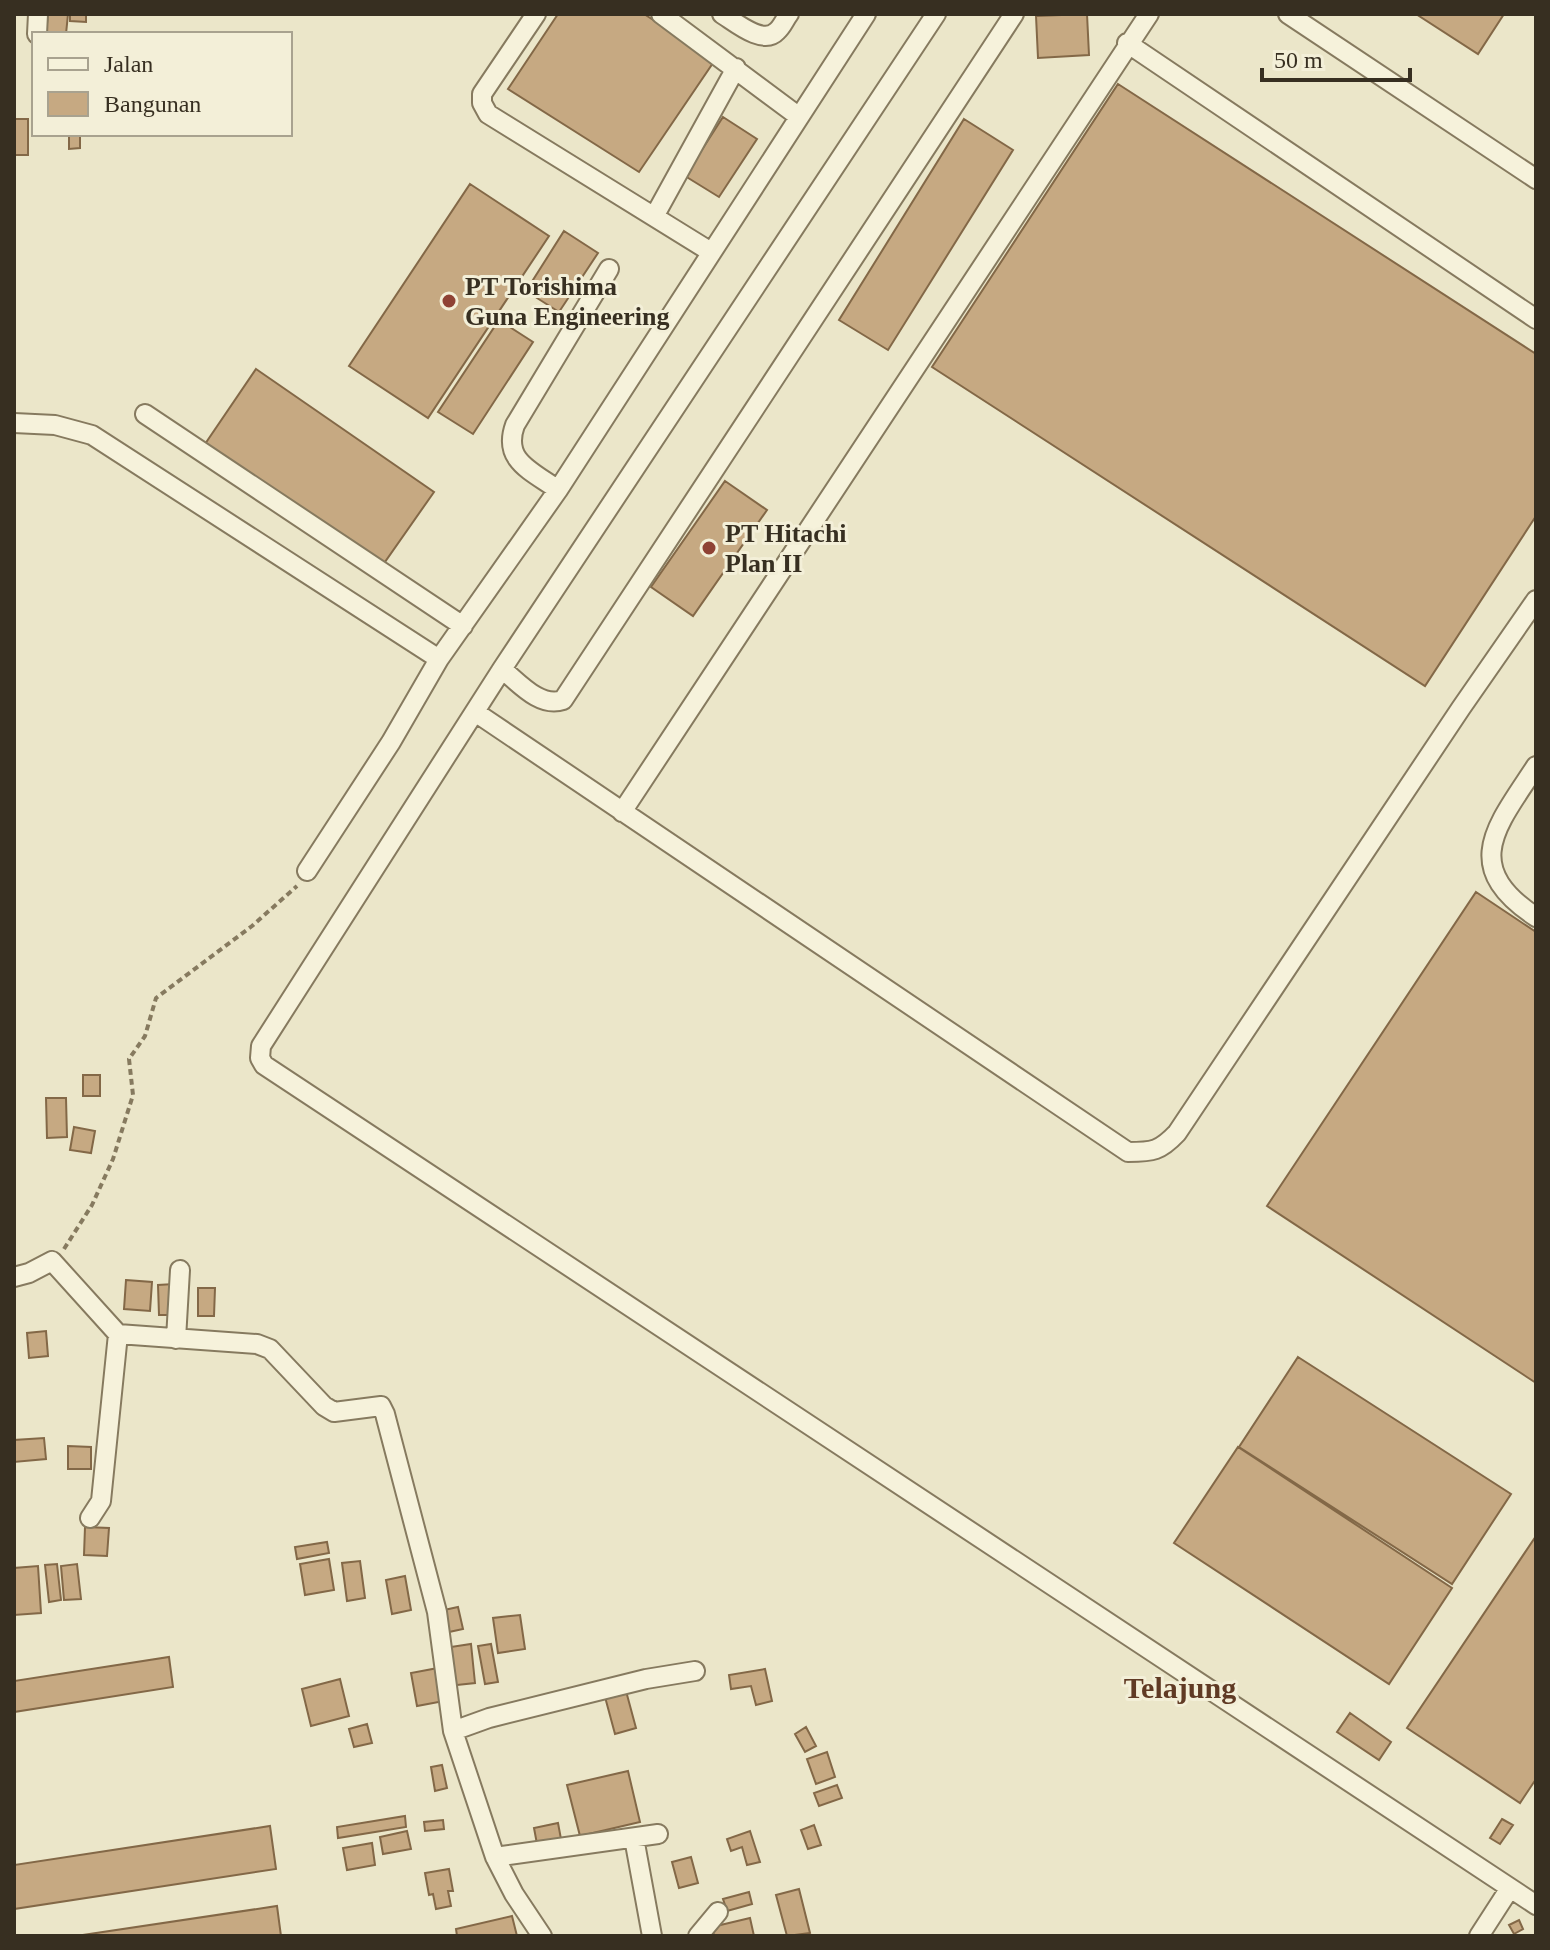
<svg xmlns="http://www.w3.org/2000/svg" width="1550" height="1950" viewBox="0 0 1550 1950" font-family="'Times New Roman',serif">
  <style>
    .building { fill: #c6a982; stroke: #836847; stroke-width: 2 }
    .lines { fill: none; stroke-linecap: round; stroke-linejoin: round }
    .minor-casing { stroke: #867a5f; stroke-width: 22 }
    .path { stroke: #867a5f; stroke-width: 4; stroke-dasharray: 6 4; stroke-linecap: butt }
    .minor { stroke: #f6f2db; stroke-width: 18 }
    .poi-dot { fill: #8f4234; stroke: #f3efd8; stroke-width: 3 }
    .labels { text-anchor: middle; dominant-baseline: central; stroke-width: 6; stroke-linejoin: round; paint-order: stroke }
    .poi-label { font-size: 26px; font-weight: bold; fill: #372f21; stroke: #f3efd8; text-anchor: start }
    .quarter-label { font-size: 30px; font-weight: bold; fill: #603a24; stroke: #f3efd8 }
  </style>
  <rect width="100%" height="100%" fill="#ebe6c9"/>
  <path class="building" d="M48,14H68L66,34H46Z
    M70,14H86V22L70,21Z
    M558,14H644L715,60L639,172L508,89Z
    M1087,14L1089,55L1038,58L1036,16Z
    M1416,14H1504L1478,54Z
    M1118,84L1536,354V516L1425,686L932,367Z
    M723,117L757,139L719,197L685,176Z
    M14,119H28V155H14Z
    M964,119L1013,150L888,350L839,320Z
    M69,134H80V148L69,149Z
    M470,184L549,236L428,418L349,366Z
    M564,231L598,253L559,312L526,291Z
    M499,320L533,342L473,434L438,412Z
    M256,369L434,492L380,569L203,447Z
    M725,481L767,510L693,616L651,587Z
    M1476,892L1536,932V1383L1267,1206Z
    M83,1075H100V1096H83Z
    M46,1098H66L67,1137L47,1138Z
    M74,1127L95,1131L91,1153L70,1150Z
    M126,1280L152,1282L150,1311L124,1309Z
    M174,1284L175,1315H159L158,1285Z
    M198,1288H215L214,1316H198Z
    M46,1331L48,1356L29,1358L27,1333Z
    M1298,1357L1511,1494L1452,1584L1239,1447Z
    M44,1438L46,1459L14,1462V1440Z
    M68,1446L91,1447V1469H68Z
    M1238,1447L1452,1588L1389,1684L1174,1543Z
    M85,1527L109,1528L107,1556L84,1555Z
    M1536,1536V1779L1520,1803L1407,1728Z
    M327,1542L329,1553L297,1559L295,1547Z
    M329,1559L334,1590L305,1595L300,1564Z
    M360,1561L365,1598L347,1601L342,1563Z
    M57,1564L61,1600L49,1602L45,1565Z
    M77,1564L81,1599L64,1600L61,1566Z
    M38,1566L41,1613L14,1615V1568Z
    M405,1576L411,1610L392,1614L386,1580Z
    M458,1607L463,1629L449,1632L444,1610Z
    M520,1615L525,1649L498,1653L493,1618Z
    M471,1644L475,1683L448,1686L444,1648Z
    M491,1644L498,1682L485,1684L478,1646Z
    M169,1657L173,1687L14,1712V1681Z
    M438,1668L444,1701L417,1706L411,1673Z
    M765,1669L772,1701L756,1705L751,1686L731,1689L729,1675Z
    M340,1679L349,1716L311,1726L302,1689Z
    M626,1691L636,1728L615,1734L605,1697Z
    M1350,1713L1391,1742L1379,1760L1337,1732Z
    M367,1724L372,1743L354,1747L349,1729Z
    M806,1727L816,1746L805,1752L795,1734Z
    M827,1752L835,1777L816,1784L807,1759Z
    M442,1765L447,1788L435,1791L431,1767Z
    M628,1771L640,1822L580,1836L567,1785Z
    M837,1785L842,1798L819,1806L814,1793Z
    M405,1816L406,1827L338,1838L337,1827Z
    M1502,1819L1513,1825L1500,1844L1490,1838Z
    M443,1820L444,1829L425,1831L424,1822Z
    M558,1823L561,1839L537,1844L534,1828Z
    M814,1825L821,1845L808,1849L801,1830Z
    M270,1826L276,1869L14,1909V1865Z
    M407,1831L411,1849L383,1854L380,1837Z
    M750,1831L760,1862L747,1865L742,1847L731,1851L727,1839Z
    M372,1843L375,1865L347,1870L343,1848Z
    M691,1857L698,1883L679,1888L672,1862Z
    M449,1869L453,1891H448L451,1906L436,1909L433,1894L429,1895L425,1873Z
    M799,1889L810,1933L787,1936L776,1895Z
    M749,1892L752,1904L727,1911L723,1899Z
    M277,1906L281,1936H76Z
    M512,1916L517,1936H457L456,1929Z
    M750,1918L754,1936H714L712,1927Z
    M1519,1920L1523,1929L1514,1934L1509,1925Z"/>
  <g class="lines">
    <defs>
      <path id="minor" d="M536,14L482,94V103L488,114L711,252
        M661,14L798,116
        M722,14C735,22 763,46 777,31C782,27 785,19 789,14
        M936,14L502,669L261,1046L260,1058L264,1065C689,1344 1113,1624 1536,1905
        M1288,14L1536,179
        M37,34L38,14
        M1127,43L1536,319
        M655,215L736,68
        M145,414L463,626
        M14,423L55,425L92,435L439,659
        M558,490C532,471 502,461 515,425L609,269
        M502,669C519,683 540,708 563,700L1014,14
        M475,712L1128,1152C1153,1152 1160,1151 1177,1133L1461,708L1536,600
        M1536,766C1497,826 1459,866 1536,917
        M622,812L1149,14
        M307,871L391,742L439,659L558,490L866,14
        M14,1277L29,1273L52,1261L118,1334L257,1344L270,1349L324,1406L334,1412L381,1406L385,1414L437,1612L453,1731L495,1857L514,1894L542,1936
        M176,1339L180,1270
        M90,1518L101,1501L118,1334
        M453,1731L489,1718L646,1679L695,1671
        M634,1838L652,1936
        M495,1857L658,1834
        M698,1936L718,1912
        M1479,1936L1510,1888"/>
    </defs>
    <use href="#minor" class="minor-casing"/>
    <path class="path" d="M64,1249L92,1205L113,1159L133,1095L129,1059L145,1036L156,998L252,926L297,886"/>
    <use href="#minor" class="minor"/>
  </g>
  <g class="poi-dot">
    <circle cx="449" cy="301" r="8"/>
    <circle cx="709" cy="548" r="8"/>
  </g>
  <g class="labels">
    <g class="poi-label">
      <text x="465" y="286">PT Torishima<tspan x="465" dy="30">Guna Engineering</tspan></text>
      <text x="725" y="533">PT Hitachi<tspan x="725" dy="30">Plan II</tspan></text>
    </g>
    <g class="quarter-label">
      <text x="1180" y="1687">Telajung</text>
    </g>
  </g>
  <rect width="1550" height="1950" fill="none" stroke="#372f21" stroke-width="32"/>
  <rect x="32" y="32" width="260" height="104" fill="#f3efd8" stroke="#a8a28f" stroke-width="2"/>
  <rect x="48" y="58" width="40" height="12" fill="#f6f2db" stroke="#a8a28f" stroke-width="2"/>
  <text x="104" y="72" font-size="24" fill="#372f21">Jalan</text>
  <rect x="48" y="92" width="40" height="24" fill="#c6a982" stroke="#a8a28f" stroke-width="2"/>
  <text x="104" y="112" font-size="24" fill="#372f21">Bangunan</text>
  <path d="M1262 68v12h148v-12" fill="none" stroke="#372f21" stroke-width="4"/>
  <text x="1274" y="68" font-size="24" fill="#372f21" stroke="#f3efd8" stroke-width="6" paint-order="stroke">50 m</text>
</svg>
